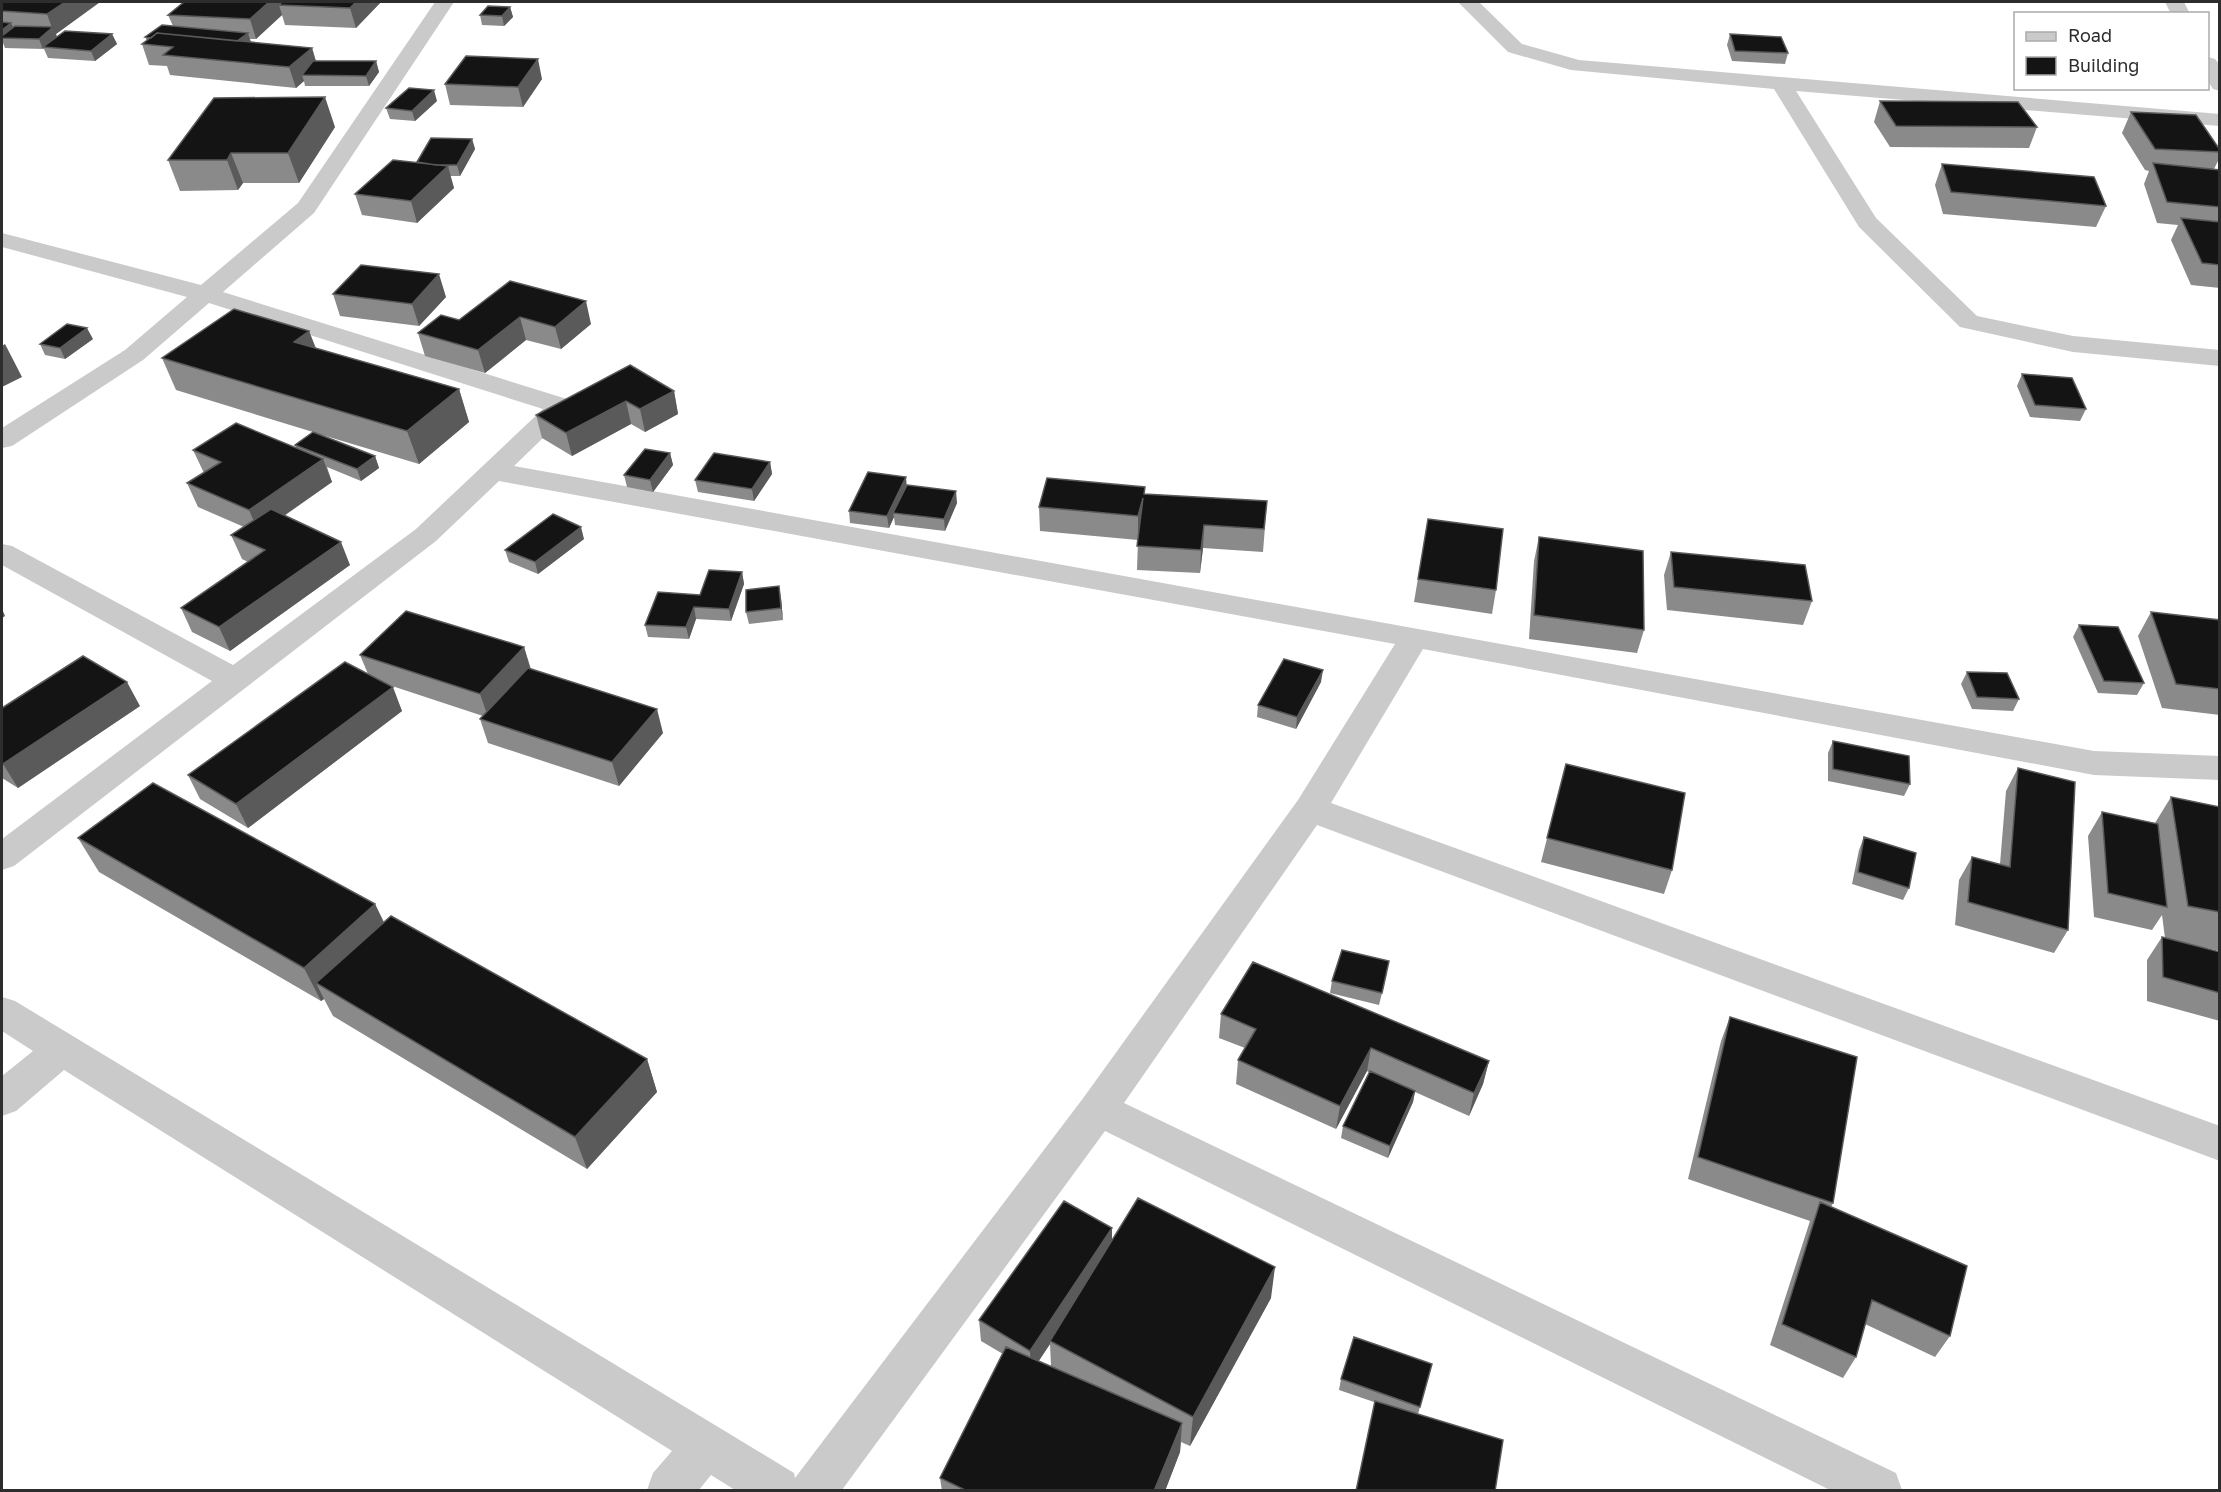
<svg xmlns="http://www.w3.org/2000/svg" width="2221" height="1492" viewBox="0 0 2221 1492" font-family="'Golos Text',sans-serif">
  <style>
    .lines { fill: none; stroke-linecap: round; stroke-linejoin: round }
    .street { fill: #cacaca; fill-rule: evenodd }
    .wall { fill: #8a8a8a; fill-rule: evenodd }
    .shaded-wall { fill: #5a5a5a }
    .building { fill: #141414; stroke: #5a5a5a; stroke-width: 1.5 }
  </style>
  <rect width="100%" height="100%" fill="#fff"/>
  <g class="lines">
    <path class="street" d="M435,2H454L314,213L223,292L570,400L574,406L570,412L514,466L2094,751L2220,756V780L2094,775L1423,649L1331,803L2220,1126V1161L1317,825L1124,1103L1896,1473L1902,1490H1830L1105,1131L842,1490H735L711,1475L699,1490H647L653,1473L672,1451L64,1070L16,1111L2,1116V1076L33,1051L2,1031V997L15,1001L794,1473L795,1478L1084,1097L1298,800L1395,644L499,481L436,541L14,866L2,870V839L212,681L2,565V544L12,546L233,665L416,529L543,409L209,303L143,360L12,446L2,448V428L125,350L187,297L2,247V233L201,285L298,203Z
      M1458,2H1479L1522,44L1579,60L2220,114V126L1796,91L1876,218L1977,316L2073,336L2220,350V366L2073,352L1960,327L1859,227L1774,89L1571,70L1508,52Z
      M2165,2H2184L2190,14H2171Z
      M2208,57L2215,59L2220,65V91L2213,89L2208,81Z"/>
  </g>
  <path class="wall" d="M2,2H100L56,34L57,37L112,34L117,44L95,61L48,58L44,49L5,48L3,43L2,44Z
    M184,2H381L356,28L285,25L282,15L256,39H250L251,42L312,48L316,61H376L379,72L369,86H305L304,81L296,88L170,75L167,66L149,65L142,44L147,41L145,37L173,26L168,15Z
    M510,7L513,17L504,26L482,25L480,15Z
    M1730,34L1788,53L1785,64L1732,61L1727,45Z
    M542,79L523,107L450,105L445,84Z
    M437,101L415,121L390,119L386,108Z
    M1880,101L2037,127L2029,148L1890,147L1874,122Z
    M2131,112L2220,152V157L2214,169L2220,170V288L2191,285L2171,240L2178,225L2157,223L2144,184L2149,171L2145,170L2122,133Z
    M335,127L299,183H243L238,190L180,191L168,160Z
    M472,139L475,149L460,176H450L454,188L417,223L362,215L355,194L417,162Z
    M1942,164L2106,206L2096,227L1943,214L1935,185Z
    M510,281L591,324L561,349L526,340L485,373L425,356L418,333L459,320Z
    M333,294L446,297L419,326L340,316Z
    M309,331L316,348L459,389L469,422L419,464L319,434L375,456L379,468L361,481L327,467L332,482L284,516L350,565L230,651L192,632L181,608L248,562L242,559L231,535L244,527L198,507L187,483L204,473L193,450L296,448L295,445L313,432L176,390L162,358Z
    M93,339L65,359L45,355L40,344Z
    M2022,374L2086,409L2080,421L2030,417L2017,386Z
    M674,391L678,414L645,432L631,424L572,456L542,438L536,415Z
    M670,453L673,465L653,492L627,487L624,475Z
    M770,462L772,474L754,501L698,492L695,480Z
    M907,485L957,503L945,531L895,525L894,517L889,528L850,523L849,511Z
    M1145,494L1267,501L1263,552L1203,548L1200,573L1137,570L1138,540L1040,531L1039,507Z
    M1428,519L1496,590L1492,614L1414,602Z
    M1539,537L1644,630L1637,653L1529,639L1534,561Z
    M584,539L538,574L509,562L505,550Z
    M1671,552L1812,601L1803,625L1667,610L1664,575Z
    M742,572L744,584L731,621L696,619L689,639L648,637L645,625Z
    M781,598L783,620L749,624L746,612Z
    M2151,612L2220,620V715L2162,708L2138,636Z
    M2079,625L2144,683L2137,695L2098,693L2073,637Z
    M524,647L531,669L663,733L619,786L488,743L480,719L483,716L389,685L402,711L248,828L200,799L188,775L368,674L360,655Z
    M1967,672L2019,699L2013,711L1972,709L1961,684Z
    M1321,682L1296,729L1257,717L1258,705Z
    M140,706L18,788L2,778V708Z
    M1833,741L1910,784L1904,796L1828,781V753Z
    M1566,764L1672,870L1664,894L1541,862Z
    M2018,768L2068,930L2054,953L1955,925L1959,880L1972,857L2000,864L2006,791Z
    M2171,797L2220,807V951L2197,946L2220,952V1021L2147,1001V960L2162,937L2165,938L2162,915L2152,930L2094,917L2088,836L2102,812L2155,823Z
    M1864,837L1909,888L1903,900L1852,884L1859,850Z
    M78,838L375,904L384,922L647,1059L657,1092L587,1169L333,1016L324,999L321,1001L99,872Z
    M1387,973L1379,1005L1330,993L1332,981Z
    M1221,1014L1489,1061L1483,1084L1469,1116L1415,1092L1413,1102L1388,1158L1341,1138L1343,1126L1370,1073L1367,1071L1336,1129L1236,1084L1238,1060L1245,1048L1219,1038Z
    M1730,1017L1833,1203L1831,1207L1950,1336L1935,1357L1865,1324L1856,1357L1843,1378L1770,1345L1810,1221L1688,1179L1721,1041Z
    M1112,1228V1240L1271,1298L1190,1446L1181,1442L1180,1452L1165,1491H942L940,1478L1003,1354L981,1341L979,1320ZM1050,1344L1051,1366L1039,1361Z
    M1432,1364L1418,1414L1374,1402L1339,1390L1341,1379Z"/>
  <path class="shaded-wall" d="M65,2H100L56,34L57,38L43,47V49L39,39L52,28L47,14Z
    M269,2H297L279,5L282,15L256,39L250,19Z
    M356,2H381L356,28L350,8Z
    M510,7L513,17L504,26L502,16Z
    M11,23L16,33L2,38V30Z
    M248,33L251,43L231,45Z
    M112,34L117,44L95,61L91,51Z
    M312,48L318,69L302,75L304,81L296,88L289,67Z
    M538,59L542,79L523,107L518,87Z
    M376,61L379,72L369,86L366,76Z
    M434,90L437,101L415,121L412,111Z
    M325,97L335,127L299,183L288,153Z
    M472,139L475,149L460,176L457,165Z
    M231,153L243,183L238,190L227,160Z
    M448,166L454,188L417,223L411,201Z
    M439,274L446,297L419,326L412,304Z
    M586,301L591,324L561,349L555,327Z
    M520,317L526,340L485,373L478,350Z
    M87,328L93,339L65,359L60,348Z
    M309,331L321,363L294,342Z
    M5,344L22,377L2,387V346Z
    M459,389L469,422L419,464L407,431Z
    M674,391L678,414L645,432L640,409Z
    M626,401L631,424L572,456L566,433Z
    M670,453L673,465L653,492L650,480Z
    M375,456L379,468L361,481L357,469Z
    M323,459L332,482L259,533L249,510Z
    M770,462L772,474L754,501L752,489Z
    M906,477L907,489L893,513L894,517L889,528L887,516Z
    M956,491L957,503L945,531L944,519Z
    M1143,498L1138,540V516Z
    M1204,525L1203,548L1200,573L1201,550Z
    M581,527L584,539L538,574L535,562Z
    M341,542L350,565L230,651L219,627Z
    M742,572L744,584L731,621L729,609Z
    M779,586L781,598L783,620L781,608Z
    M694,607L696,619L689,639L686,627Z
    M2,609L5,616L2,618Z
    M524,647L531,671L488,717L480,694Z
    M1323,670L1321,682L1296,729L1297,717Z
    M127,682L140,706L18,788L3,764Z
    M393,687L402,711L248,828L236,804Z
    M657,709L663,733L619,786L612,762Z
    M375,904L391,938L316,983L324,999L321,1001L304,968Z
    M1371,1048L1367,1071L1336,1129L1340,1106Z
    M647,1059L657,1092L587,1169L575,1137Z
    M1489,1061L1483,1084L1469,1116L1474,1093Z
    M1415,1091L1413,1102L1388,1158L1390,1146Z
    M1112,1228V1250L1050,1341V1344L1031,1372L1030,1351Z
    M1275,1267L1271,1298L1190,1446L1193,1417Z
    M1182,1423L1180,1452L1165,1491H1154Z"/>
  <path class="building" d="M2,2H65L47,14L2,11Z
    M184,2H269L250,19L168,15Z
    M282,2H356L350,8L279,5Z
    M488,6L510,7L502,16L480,15Z
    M2,22L11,23L2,30Z
    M162,25L248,33L237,41L157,33L151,38L145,37Z
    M15,26L53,27L39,39L2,38V36Z
    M65,31L112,34L91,51L43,47Z
    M157,33L312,48L289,67L163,55L173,47L142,44Z
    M1730,34L1781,37L1788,53L1735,51Z
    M466,56L538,59L518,87L445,84Z
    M313,61H376L366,76L302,75Z
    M409,88L434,90L412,111L386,108Z
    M325,97L288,153H231L227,160H168L214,98Z
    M1880,101L2018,102L2037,127L1896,126Z
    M2131,112L2196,115L2220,150V152L2155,149Z
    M431,138L472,139L457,165H436L417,162Z
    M393,160L448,166L411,201L355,194Z
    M2153,163L2220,170V207L2167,202Z
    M1942,164L2094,177L2106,206L1951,192Z
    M2181,218L2220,222V265L2202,263Z
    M361,265L439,274L412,304L333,294Z
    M510,281L586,301L555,327L520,317L478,350L418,333L441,315L459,320Z
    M234,309L309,331L294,342L459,389L407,431L162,358Z
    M67,324L87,328L60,348L40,344Z
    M630,365L674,391L640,409L626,401L566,433L536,415Z
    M2022,374L2072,378L2086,409L2035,405Z
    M236,423L323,459L249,510L187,483L221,462L193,450Z
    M313,432L375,456L357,469L295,445Z
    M645,449L670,453L650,480L624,475Z
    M714,453L770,462L752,489L695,480Z
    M868,472L906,477L887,516L849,511Z
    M1047,478L1145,487L1144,494L1267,501L1264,529L1204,525L1201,550L1137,546L1143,498L1138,516L1039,507Z
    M907,485L956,491L944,519L893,513Z
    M271,509L341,542L219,627L181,608L265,550L231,535Z
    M553,514L581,527L535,562L505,550Z
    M1428,519L1503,529L1496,590L1418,579Z
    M1539,537L1643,551L1644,630L1534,615Z
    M1671,552L1805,565L1812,601L1674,587Z
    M709,570L742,572L729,609L694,607L686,627L645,625L658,592L700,595Z
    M779,586L781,608L746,612V590Z
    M406,611L524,647L480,694L360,655Z
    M2151,612L2220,620V689L2176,684Z
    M2079,625L2118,627L2144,683L2104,681Z
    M83,656L127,682L3,764L2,763V708Z
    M1284,659L1323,670L1297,717L1258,705Z
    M345,662L393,687L236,804L188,775Z
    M528,668L657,709L612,762L480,719Z
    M1967,672L2007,673L2019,699L1977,697Z
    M1833,741L1909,756L1910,784L1833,769Z
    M1566,764L1685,793L1672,870L1547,838Z
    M2018,768L2075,782L2068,930L1968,902L1972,857L2010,867Z
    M153,783L375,904L304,968L78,838Z
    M2171,797L2220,807V912L2188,906Z
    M2102,812L2158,824L2167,907L2108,893Z
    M1864,837L1916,853L1909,888L1858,872Z
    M391,916L647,1059L575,1137L316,983Z
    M2162,937L2220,952V993L2163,977Z
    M1342,950L1389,961L1382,993L1332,981Z
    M1253,962L1489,1061L1474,1093L1371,1048L1340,1106L1238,1060L1256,1029L1221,1014Z
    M1730,1017L1857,1057L1833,1203L1698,1157Z
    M1370,1071L1415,1091L1390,1146L1343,1126Z
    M1138,1198L1275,1267L1193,1417L1050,1341Z
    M1064,1201L1112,1228L1030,1351L979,1320Z
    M1820,1202L1967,1266L1950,1336L1872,1300L1856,1357L1782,1324Z
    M1354,1337L1432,1364L1420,1407L1341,1379Z
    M1006,1347L1182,1423L1154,1491H967L940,1478Z
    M1375,1401L1503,1440L1495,1491H1356Z"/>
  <rect width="2221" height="1492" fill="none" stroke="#2d2d2d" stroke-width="6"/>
  <rect x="2014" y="12" width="195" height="78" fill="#ffffff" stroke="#ababab" stroke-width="1.5"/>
  <rect x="2026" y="32" width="30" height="9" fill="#cacaca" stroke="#ababab" stroke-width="1.5"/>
  <text x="2068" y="42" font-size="18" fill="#2d2d2d">Road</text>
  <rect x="2026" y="57" width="30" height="18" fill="#141414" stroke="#ababab" stroke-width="1.5"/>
  <text x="2068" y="72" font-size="18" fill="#2d2d2d">Building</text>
</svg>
